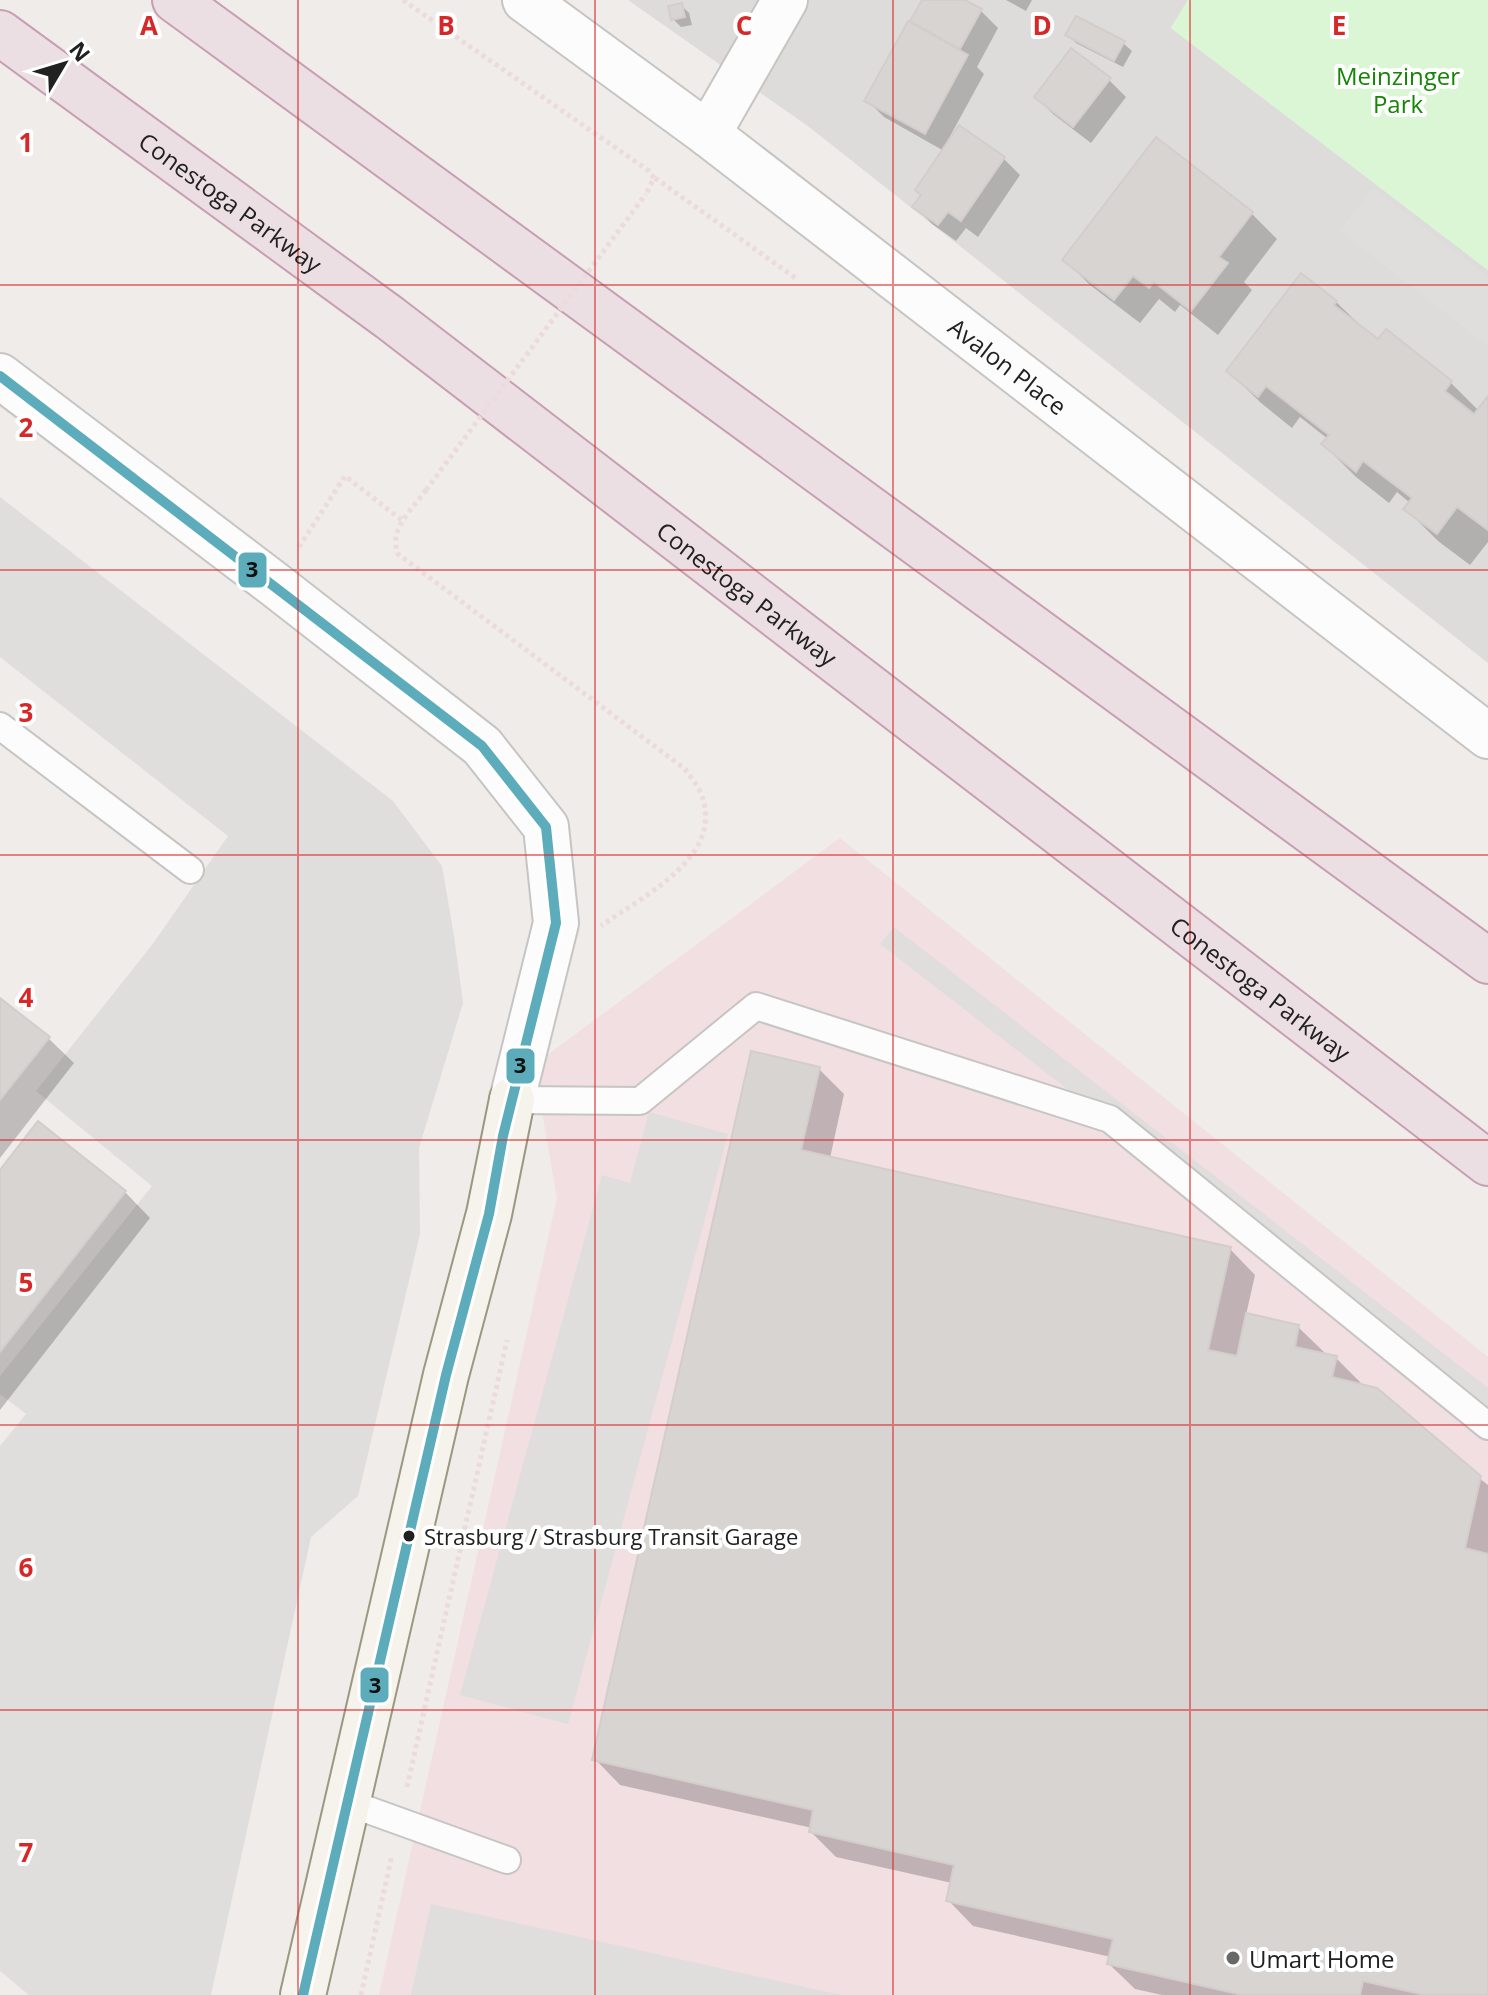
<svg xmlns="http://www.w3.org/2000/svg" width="1488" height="1995" viewBox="0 0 1488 1995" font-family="'Open Sans',sans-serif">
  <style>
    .residential { fill: #dedcdb }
    .commercial { fill: #f1dfe1 }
    .park { fill: #daf6d4 }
    .parking { fill: #dfdedd }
    .shadow { fill: #0003 }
    .building { fill: #d7d4d2; stroke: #d3cdcb; stroke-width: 2 }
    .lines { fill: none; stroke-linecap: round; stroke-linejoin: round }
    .lane-casing { stroke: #c6c5c4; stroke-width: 30 }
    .street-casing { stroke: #c6c5c4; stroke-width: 48 }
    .secondary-casing { stroke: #9b9780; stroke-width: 48 }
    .highway-casing { stroke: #c79eb2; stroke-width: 48 }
    .path { stroke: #ecdadc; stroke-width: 5; stroke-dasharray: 4 4; stroke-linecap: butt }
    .lane { stroke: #fdfcfc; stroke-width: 26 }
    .street { stroke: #fdfcfc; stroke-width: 44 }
    .secondary { stroke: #f5f3ec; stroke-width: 44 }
    .highway { stroke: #ecdfe4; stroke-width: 44 }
    .path-bridge { stroke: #ecdadc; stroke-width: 5; stroke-dasharray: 4 4; stroke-linecap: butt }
    .bus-1-casing { stroke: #fff; stroke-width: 16 }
    .bus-1 { stroke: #5dacbc; stroke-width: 10 }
    .grid { fill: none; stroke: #d62828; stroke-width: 2; stroke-opacity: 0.55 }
    .bus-dot { fill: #212121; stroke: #fff; stroke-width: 3 }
    .poi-dot { fill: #696867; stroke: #fff; stroke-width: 3 }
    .labels { text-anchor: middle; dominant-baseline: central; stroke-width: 8; stroke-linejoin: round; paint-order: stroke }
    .bus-label { font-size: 22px; fill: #212121; stroke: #fff; text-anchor: start }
    .park-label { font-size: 24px; fill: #148504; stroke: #fff }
    .street-label { font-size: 24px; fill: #212121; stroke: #fff }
    .poi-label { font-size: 24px; fill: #212121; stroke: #fff; text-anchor: start }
    .grid-label { font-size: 26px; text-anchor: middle; font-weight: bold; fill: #d62828; stroke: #fff; stroke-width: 8; stroke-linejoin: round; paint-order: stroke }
    .line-badge { stroke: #fff; stroke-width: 3 }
    .pale-badge-label { font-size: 22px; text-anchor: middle; font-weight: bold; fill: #111 }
  </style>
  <rect width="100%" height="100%" fill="#efecea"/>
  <path class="residential" d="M628,0H1188L1171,28L1488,270V663L809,127Z"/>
  <path class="commercial" d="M840,838L1488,1357V1995H379L557,1198L534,1065Z"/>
  <path class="park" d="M1188,0H1488V270L1171,28Z"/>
  <path class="parking" d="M1373,188L1488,277V346L1340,231Z
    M0,497L393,801L442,866L454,936L463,1003L419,1148L420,1234L358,1496L311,1537L211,1995H29L0,1971V1446L26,1414L0,1394V1376L152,1186L36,1091L152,945L228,836L0,657Z
    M894,927L1488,1388V1415L880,944Z
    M649,1112L728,1134L568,1724L460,1695L602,1175L630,1183Z
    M431,1904L841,1995H411Z"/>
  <path class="shadow" d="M924,0H961L981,11L998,28L977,67L984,74L948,140L1003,158L1020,175L978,237L966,228L956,241L932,224L915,207L944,151L884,117L867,100Z
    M1006,0H1032L1026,11Z
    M681,5L689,13L692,25L681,27L673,19Z
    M1068,35L1123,43L1132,51L1123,67L1076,43Z
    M1109,80L1126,97L1091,143L1053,114L1036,97Z
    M1156,140L1252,214L1277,239L1244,282L1252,290L1218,335L1180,305L1175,312L1159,299L1140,323L1090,285L1065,260Z
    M1336,302L1378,342L1386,332L1451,383L1479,411L1488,399V542L1470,565L1438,541L1406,509L1410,503L1397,492L1389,503L1356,477L1323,444L1328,439L1300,417L1292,428L1261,403L1228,371Z
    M0,1000L48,1038L74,1063L0,1158Z
    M819,1069L844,1094L830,1158L1230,1249L1255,1275L1246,1315L1298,1327L1324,1352L1323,1355L1336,1358L1361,1383V1386L1488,1485V1995H1162L1135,1989L1109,1964L1111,1957L973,1926L948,1900L952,1883L836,1857L811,1832L812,1828L620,1785L595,1759Z
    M38,1124L125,1192L150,1218L0,1410V1173Z"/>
  <path class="building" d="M922,0H965L982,9L960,49L910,21Z
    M682,3L685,17L671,20L668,6Z
    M1076,16L1125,41L1114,61L1065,35Z
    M908,21L968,55L925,134L864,101Z
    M1071,48L1111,78L1073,127L1034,97Z
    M959,125L1005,157L961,221L948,212L938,225L912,207L921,195L915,190Z
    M1156,137L1253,212L1219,257L1228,263L1191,311L1154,282L1149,288L1133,276L1114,300L1062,260Z
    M1301,273L1337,301L1334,305L1378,339L1386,329L1452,381L1445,391L1474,414L1488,396V530L1457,507L1437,534L1403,509L1412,498L1363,461L1356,472L1321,444L1329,435L1266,386L1258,397L1226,371Z
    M0,998L50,1037L0,1100Z
    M751,1051L820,1067L801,1150L1231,1247L1208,1350L1237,1356L1246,1313L1299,1325L1295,1347L1337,1356L1332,1377L1377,1388L1481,1476L1465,1548L1488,1554V1995H1425L1363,1981L1360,1995H1242L1107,1964L1113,1939L946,1901L954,1865L809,1832L813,1810L592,1760Z
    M38,1121L126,1191L0,1352V1170Z"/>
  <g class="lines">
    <defs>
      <path id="lane" d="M0,726L190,870
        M512,1100L640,1101L756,1006L1110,1119L1488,1426
        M346,1802L507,1860"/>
      <g id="street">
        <path id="s1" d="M525,0L708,134L1488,736"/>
        <path d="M708,134L785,0"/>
        <path d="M0,376L274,584L482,746L546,827L556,923L512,1100"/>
      </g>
      <path id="secondary" d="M303,1995L446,1375L489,1214L512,1100"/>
      <g id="highway">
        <path d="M175,0L1488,961"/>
        <path id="s2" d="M0,33L390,318L1488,1163"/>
      </g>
    </defs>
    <use href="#lane" class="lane-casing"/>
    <use href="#street" class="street-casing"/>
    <use href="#secondary" class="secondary-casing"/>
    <use href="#highway" class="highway-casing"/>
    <path class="path" d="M403,0L649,171L654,178L646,194
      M655,178L797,279
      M426,490C412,510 388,529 398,554L685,769C689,775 695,782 699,789C730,855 644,895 601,926
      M299,547L345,476L403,521
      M407,1787L507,1340
      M361,1995L392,1855"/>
    <use href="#lane" class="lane"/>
    <use href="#street" class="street"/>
    <use href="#secondary" class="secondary"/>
    <use href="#highway" class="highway"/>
    <path class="path-bridge" d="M426,490L646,194"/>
    <defs>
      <path id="bus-1" d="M0,376L482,746L546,827L556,923L503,1136L489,1214L446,1375L303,1995"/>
    </defs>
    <use href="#bus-1" class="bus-1-casing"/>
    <use href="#bus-1" class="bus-1"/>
  </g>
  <path class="grid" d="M298,0V1995M595,0V1995M893,0V1995M1190,0V1995M0,285H1488M0,570H1488M0,855H1488M0,1140H1488M0,1425H1488M0,1710H1488"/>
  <circle class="bus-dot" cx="409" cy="1536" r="7"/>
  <circle class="poi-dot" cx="1233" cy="1958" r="8"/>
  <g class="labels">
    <g class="bus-label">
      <text x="424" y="1536">Strasburg / Strasburg Transit Garage</text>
    </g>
    <g class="park-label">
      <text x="1398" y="75">Meinzinger<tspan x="1398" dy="28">Park</tspan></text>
    </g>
    <g class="street-label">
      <text stroke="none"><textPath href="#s2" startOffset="286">Conestoga Parkway</textPath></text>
      <text stroke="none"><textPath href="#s1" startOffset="606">Avalon Place</textPath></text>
      <text stroke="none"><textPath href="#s2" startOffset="934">Conestoga Parkway</textPath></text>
      <text stroke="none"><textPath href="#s2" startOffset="1582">Conestoga Parkway</textPath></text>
    </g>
    <g class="poi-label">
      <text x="1249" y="1958">Umart Home</text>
    </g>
  </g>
  <g class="grid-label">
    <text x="149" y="35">A</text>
    <text x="446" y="35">B</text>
    <text x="744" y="35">C</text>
    <text x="1042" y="35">D</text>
    <text x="1339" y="35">E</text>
    <text x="26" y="152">1</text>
    <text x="26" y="437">2</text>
    <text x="26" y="722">3</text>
    <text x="26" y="1007">4</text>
    <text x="26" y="1292">5</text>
    <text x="26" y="1577">6</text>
    <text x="26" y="1862">7</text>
  </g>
  <g class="line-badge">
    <rect x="237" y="551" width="31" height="38" rx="8" fill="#5dacbc"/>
    <rect x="505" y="1047" width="31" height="38" rx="8" fill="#5dacbc"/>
    <rect x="359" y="1666" width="31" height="38" rx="8" fill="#5dacbc"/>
  </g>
  <g class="pale-badge-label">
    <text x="252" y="577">3</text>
    <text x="520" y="1073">3</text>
    <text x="375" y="1693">3</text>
  </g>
  <g transform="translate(64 64) rotate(52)" stroke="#ffffff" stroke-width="6" paint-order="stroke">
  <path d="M0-6L14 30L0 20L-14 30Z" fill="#212121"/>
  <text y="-12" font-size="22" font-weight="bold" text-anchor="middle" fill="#212121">N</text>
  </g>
</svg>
